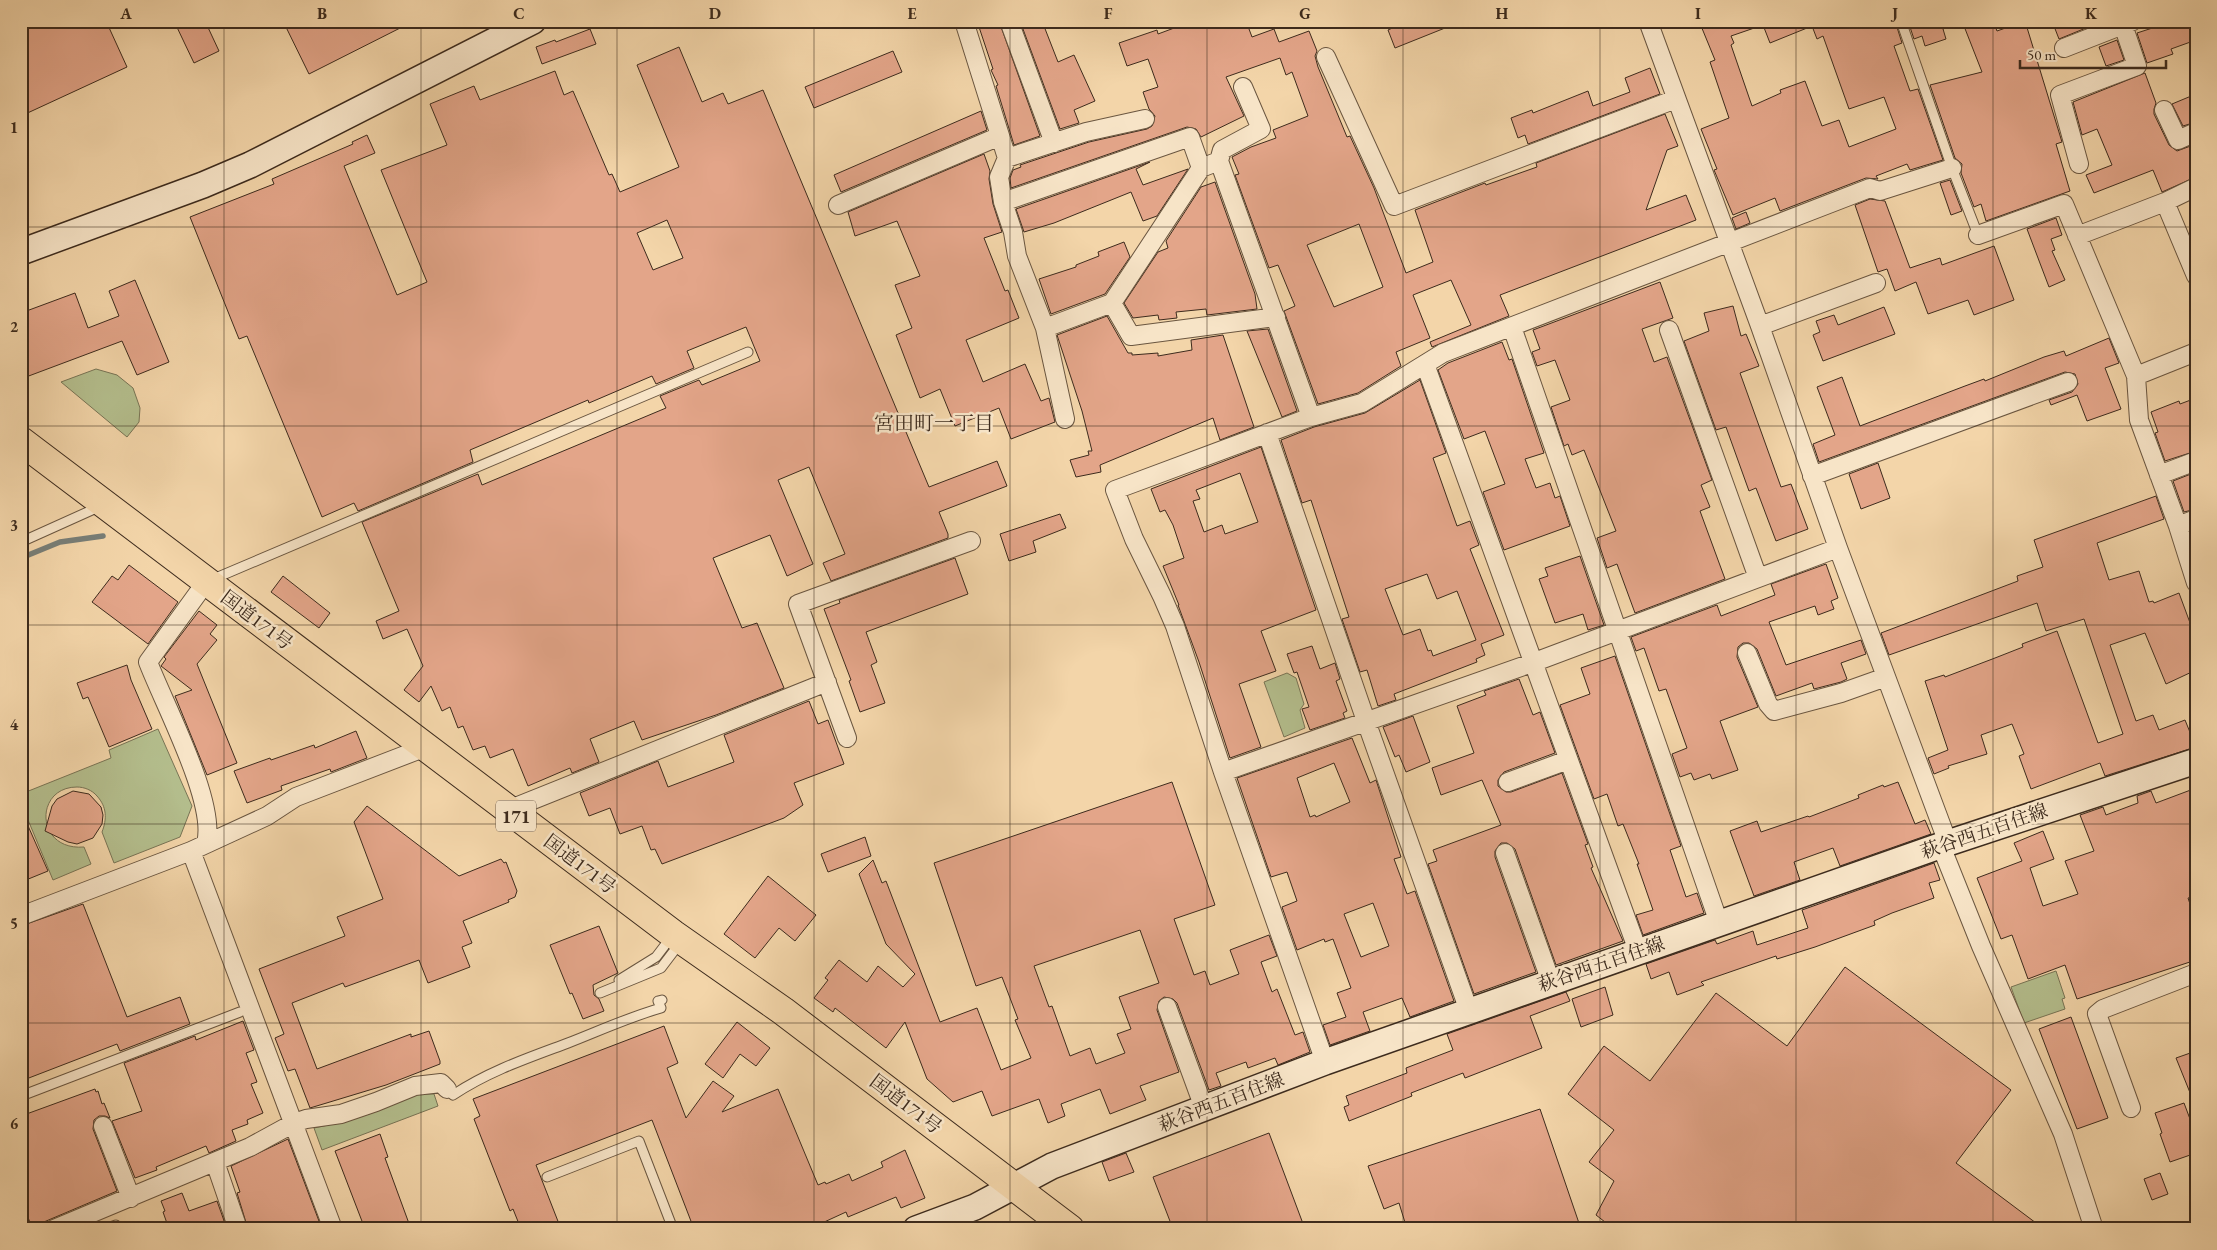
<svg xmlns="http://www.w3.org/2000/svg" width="2217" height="1250" viewBox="0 0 2217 1250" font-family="'EB Garamond','Noto Serif JP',serif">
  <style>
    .green { fill: #b4be8d; stroke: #787455 }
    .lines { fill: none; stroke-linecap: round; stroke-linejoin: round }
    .stream { stroke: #787e77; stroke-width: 5.5 }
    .building { fill: #e3a589; stroke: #3d2b1d; fill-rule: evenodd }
    .lane-casing { stroke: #6a5640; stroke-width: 11 }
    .street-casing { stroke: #6a5640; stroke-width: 20 }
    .secondary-casing { stroke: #3d2b1d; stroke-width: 28 }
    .highway-casing { stroke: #3d2b1d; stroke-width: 30 }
    .lane { stroke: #f7e4c7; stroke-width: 9 }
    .street { stroke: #f7e4c7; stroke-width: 18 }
    .secondary { stroke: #f7e4c7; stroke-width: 25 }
    .highway { stroke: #f3d5a9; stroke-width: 28 }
    .grid { fill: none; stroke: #3d2b1d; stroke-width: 1; stroke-opacity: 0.55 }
    .labels { text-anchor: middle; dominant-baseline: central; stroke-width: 5; stroke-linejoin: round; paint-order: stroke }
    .shield { fill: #f7e4c7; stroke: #756250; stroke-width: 1 }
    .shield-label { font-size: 18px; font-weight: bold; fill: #3d2b1d }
    .street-label { font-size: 19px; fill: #3d2b1d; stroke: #f7e4c7 }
    .neighbourhood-label { font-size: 20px; fill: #3d2b1d; stroke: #f7e4c7 }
    .neatline { fill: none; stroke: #3d2b1d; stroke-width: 2 }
    .grid-label { font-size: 16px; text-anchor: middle; font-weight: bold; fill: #3d2b1d }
  </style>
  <rect width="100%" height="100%" fill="#f3d5a9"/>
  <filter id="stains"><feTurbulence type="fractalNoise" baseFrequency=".004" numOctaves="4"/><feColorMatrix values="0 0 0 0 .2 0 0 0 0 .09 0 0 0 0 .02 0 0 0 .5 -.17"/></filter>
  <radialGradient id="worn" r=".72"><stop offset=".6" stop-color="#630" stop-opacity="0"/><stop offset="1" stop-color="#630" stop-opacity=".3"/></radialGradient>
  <path class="green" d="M96,369L117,375L133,388L140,408L139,422L127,437L61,382Z
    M1287,673L1296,678L1304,704L1300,710L1305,728L1284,737L1264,682Z
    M158,729L192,806L180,837L114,863L102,832C107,819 107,807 97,796C92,790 84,787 77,787C34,787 35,851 84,847L91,864L53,880L21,803V794L111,758L109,750Z
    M2056,971L2065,998L2062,999L2065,1009L2024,1023L2011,987Z
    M418,1094H434L438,1106L322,1150L314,1128C351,1121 383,1109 418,1094Z"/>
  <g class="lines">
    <path class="stream" d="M21,558L60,542L103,536"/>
  </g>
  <path class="building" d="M21,21H106L127,67L21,116Z
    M174,21H205L219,51L194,63Z
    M283,21H414L309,74Z
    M977,21H999L1040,136L1014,145L996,86L998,85L991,70L993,69Z
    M1020,21H1042L1058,62L1074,55L1095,101L1074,110L1079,123L1060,129Z
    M1193,21H1246L1252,37L1274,29L1279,42L1309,31L1317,51L1315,56L1318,67L1347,137L1350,136L1374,188L1406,273L1433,262L1415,210L1485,183L1486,185L1537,167L1536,163L1665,114L1678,146L1667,150L1646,210L1686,195L1696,220L1500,295L1509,316L1432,347L1430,342L1471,325L1451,280L1413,295L1430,338L1396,352L1401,366L1358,393L1318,404L1284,311L1295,306L1278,265L1269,268L1235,175L1239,174L1232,157L1251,147L1276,138L1273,130L1308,116L1292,72L1286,75L1280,58L1226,77L1244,116L1201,137L1196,129L1187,127L1011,188L1010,178L1013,170L1021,167L1020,165L1089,142L1147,129L1152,126L1155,116L1149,109L1143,92L1158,87L1148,59L1127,66L1119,43L1157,30L1158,34ZM1359,224L1383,287L1334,307L1307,245Z
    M1408,21H1460V22L1395,48L1388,30Z
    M1699,21H1895L1902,43L1894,46L1910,91L1918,89L1943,160L1910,170L1907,164L1876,176L1878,179L1866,178L1780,211L1775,198L1733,215L1714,170L1717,169L1701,129L1729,118L1710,62L1715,60ZM1763,25L1770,43L1812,26L1817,39L1823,36L1849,109L1884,97L1896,129L1849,147L1839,120L1822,126L1805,81L1780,90L1781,93L1752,106L1731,45L1734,43L1731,36Z
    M1908,21H1958V24L1943,29L1946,39L1925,46L1922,36L1914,39Z
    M1962,21H1993L1997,31L2025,21L2062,142L2056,144L2070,191L1986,221L1981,204L1974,207L1961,173L1962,164L1955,158L1930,85L1982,72Z
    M2052,21H2103L2059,39Z
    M2174,21H2193L2196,29V40L2171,49L2173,54L2147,63L2137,33Z
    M590,29L596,44L542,64L536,47L555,40L556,42Z
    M2117,40L2124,60L2106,66L2099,47Z
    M679,47L702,102L723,93L728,104L763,90L929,487L997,461L1007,486L939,512L948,534V538L831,581L823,563L845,554L809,467L778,480L813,564L787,576L770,535L713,558L742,628L757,623L784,688L716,715L642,740L634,721L590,739L599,762L572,773L570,768L528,786L513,749L490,758L485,746L473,750L463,726L458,728L450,707L442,711L431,686L419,702L404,690L423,666L407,629L383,639L376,621L399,611L362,522L478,474L482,485L666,408L660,396L699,380L702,385L760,361L746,327L687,351L694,368L656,384L652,376L589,403L588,400L470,450L473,462L358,511L354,503L322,517L247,336L239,339L190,217L274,184L272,179L353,144L352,142L367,135L375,153L344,166L397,295L427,282L381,170L447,145L430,104L474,86L480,100L555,71L564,95L573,91L609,175L612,174L620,192L679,167L637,65ZM667,220L683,258L653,270L637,233Z
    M893,51L902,72L814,108L805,87Z
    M1650,68L1660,94L1528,144L1525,135L1518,138L1511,118L1532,110L1533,113L1588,91L1593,106L1630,92L1625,78Z
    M2145,73L2156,103L2154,109V114L2169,145L2177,151L2196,144V177L2162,192L2153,170L2094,193L2086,175L2112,165L2097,129L2082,135L2073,102Z
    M2196,94V122L2183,126L2172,104Z
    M981,111L987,130L841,192L834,175Z
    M984,154L990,171L989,179L993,204L1002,232L984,238L1005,291L1008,290L1019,318L966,340L983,382L1025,364L1041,401L1049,398L1055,422L1011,439L999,408L955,426L940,389L920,398L896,335L912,328L895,285L920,276L897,221L855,236L848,212Z
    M1150,162L1136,169L1143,185L1188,169L1157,216L1143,221L1131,192L1054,223L1024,232L1016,209Z
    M1950,180L1962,211L1951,215L1940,183Z
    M1215,182L1255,294L1257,309L1207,315L1206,309L1176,312L1177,318L1159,320L1158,315L1133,318L1124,303L1158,252L1168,248L1166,241L1201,187Z
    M1870,199L1885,201L1910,268L1940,258L1942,265L1994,246L2014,300L1974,315L1968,300L1928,314L1916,282L1895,291L1887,269L1878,272L1855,205Z
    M1746,212L1750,223L1736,229L1732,218Z
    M2056,218L2062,235L2051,239L2055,250L2052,251L2065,280L2049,287L2027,229Z
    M1124,242L1130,257L1105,294L1051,314L1039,279L1076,267V265L1099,256L1098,252Z
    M135,280L169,362L137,375L122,341L26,377L21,365V313L75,293L88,328L119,316L109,291Z
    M1660,282L1673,318L1642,329L1654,362L1667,357L1712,480L1701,485L1710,507L1700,511L1725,579L1635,613L1617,564L1607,568L1597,538L1616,531L1584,450L1572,455L1568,444L1564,446L1551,407L1570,400L1555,360L1537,366L1532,352L1540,349L1533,330Z
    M1733,306L1741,336L1746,334L1759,366L1740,373L1781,487L1791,484L1808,529L1776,541L1756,488L1749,491L1726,427L1716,430L1684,341L1709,331L1704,313Z
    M1884,307L1895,334L1823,361L1813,335L1820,332L1816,321L1834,315L1838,325Z
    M1107,316L1128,353H1132V355L1158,353V356L1192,350L1191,340L1223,335L1254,427L1220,440L1213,418L1100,465L1101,472L1076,477L1070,460L1089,455L1088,451H1092L1082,411L1057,335Z
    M1268,329L1297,411L1282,417L1247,331Z
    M2109,338L2119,363L2105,368L2121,409L2087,421L2077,395L2051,405L2049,400L2072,392L2078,384L2075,374L2065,372L1819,462L1813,444L1835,435L1817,387L1842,377L1860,426L1965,386L1984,379L1985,381L2044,357L2064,351L2066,356Z
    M1502,342L1509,360L1512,359L1544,453L1525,459L1536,488L1550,483L1555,498L1560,496L1570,526L1504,550L1483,492L1505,484L1485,431L1464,439L1438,370L1448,363Z
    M1420,380L1446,453L1433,458L1457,526L1470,521L1479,545L1470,549L1504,635L1481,644L1485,655L1476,659L1477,662L1394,694L1396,700L1378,706L1367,670L1360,672L1342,619L1349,617L1311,500L1302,503L1281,440L1314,427L1365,413ZM1427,574L1437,599L1457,591L1476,640L1433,656L1431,650L1428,651L1420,629L1403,635L1385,589Z
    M2196,398V451L2165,461L2155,433L2158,432L2151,412L2179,401L2180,404Z
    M1261,447L1316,610L1261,631L1276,671L1239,684L1261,747L1230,758L1199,662L1178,605H1179L1163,566L1184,558L1173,525L1165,510L1160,512L1151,489ZM1240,473L1258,522L1225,534L1222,525L1204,532L1193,501L1200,499L1196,490Z
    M1878,463L1890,498L1861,509L1849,474Z
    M2196,472V509L2184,512L2173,481Z
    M2156,496L2164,519L2097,543L2109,580L2139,571L2149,602L2153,601L2154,603L2179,593L2196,639V670L2166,684L2145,633L2110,645L2136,721L2153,715L2159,730L2185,720L2196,747L2105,776L2100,763L2031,789L2019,756L2024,754L2012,724L1981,735L1987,754L1948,766L1949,768L1934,774L1928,758L1948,750L1925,681L1944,675L1945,677L1995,658L2023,647L2022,644L2057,631L2098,743L2123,734L2084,619L2046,631L2037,603L1889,655L1881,633L2018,581L2017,576L2043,567L2034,540Z
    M1060,514L1066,528L1033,541L1036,552L1009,561L1000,534Z
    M1580,556L1604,625L1588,630L1583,614L1555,623L1539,579L1548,576L1545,568Z
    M955,558L968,594L866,632L877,662L871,665L885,703L860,712L849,681L851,680L824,609L840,603L839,600Z
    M1826,564L1838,598L1831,601L1834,609L1818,615L1815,606L1769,622L1786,665L1861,640L1866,654L1841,663L1847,679L1841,682L1814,689L1812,683L1776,696L1757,649L1749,643H1743L1738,647L1737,657L1758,707L1720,721L1738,770L1712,779L1710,774L1694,780L1691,773L1680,777L1672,754L1687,748L1666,689L1659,691L1644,648L1636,651L1631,637L1717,605L1721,616L1775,595L1771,584Z
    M129,565L178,602L148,644L92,602L112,576L118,580Z
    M283,576L330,613L319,628L271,592Z
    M199,611L217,625L210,634L217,640L197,664L237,763L207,775L175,696L192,690L161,666L166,659L164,657Z
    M1312,646L1320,669L1335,663L1340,679L1336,681L1347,711L1343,713L1345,718L1310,730L1302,709L1309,707L1297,672L1294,673L1287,654Z
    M1615,656L1681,846L1670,850L1686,897L1697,893L1704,913L1643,935L1636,915L1653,910L1637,864H1639L1623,824L1618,826L1607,794L1594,799L1560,705L1590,694L1581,668Z
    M127,665L131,680L152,729L109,747L88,697L83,699L77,683Z
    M1519,679L1533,715L1540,712L1555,753L1504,772L1498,780V786L1506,792H1511L1562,773L1588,844L1585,845L1593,867L1591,868L1623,941L1556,965L1515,849L1507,843H1501L1495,851V857L1536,972L1474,994L1428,864L1437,861L1433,850L1501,825L1482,780L1441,795L1432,768L1474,753L1457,706L1486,695L1484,691Z
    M809,701L818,724L828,720L844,764L794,783L803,805L784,818L662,864L655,849L651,850L642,826L620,834L610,808L589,816L580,793L658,761L668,787L734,762L724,735Z
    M1413,716L1430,762L1406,772L1399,755L1395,757L1383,727Z
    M356,731L367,758L331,772L330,769L281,786L282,790L247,803L234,771L270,758L271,760L314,745L315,748Z
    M1352,738L1370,783L1376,780L1401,857L1394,859L1407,894L1415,891L1454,1001L1410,1017L1402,998L1363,1012L1370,1031L1330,1045L1323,1025L1346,1017L1337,993L1351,988L1333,939L1325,942L1324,939L1297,950L1282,907L1297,901L1287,872L1271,877L1237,778ZM1334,763L1350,802L1316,817L1315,815L1310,817L1297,778ZM1373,903L1389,946L1361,957L1344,914Z
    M1172,782L1215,905L1174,919L1194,975L1205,971L1210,985L1239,974L1230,950L1269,935L1277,956L1261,962L1272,992L1277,989L1295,1035L1303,1032L1310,1052L1278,1065L1275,1058L1248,1068L1246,1062L1216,1073L1221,1086L1209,1090L1177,1003L1173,999L1164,997L1159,1001L1157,1010L1179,1072L1140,1086L1146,1100L1110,1114L1100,1089L1061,1104L1065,1116L1048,1123L1039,1099L992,1116L982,1091L953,1102L927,1079L905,1022L886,1048L835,1008L833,1012L814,998L828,980L825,978L839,960L867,982L878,966L903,987L915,974L886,944L859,874L873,860L882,883L886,881L940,1022L977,1008L1001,1070L1031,1058L1015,1020L1018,1019L1002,977L976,986L934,863ZM1140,930L1159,983L1119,997L1131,1029L1117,1034L1125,1053L1096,1064L1090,1048L1070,1056L1052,1006L1049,1007L1034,966Z
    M1898,782L1915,824L1925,820L1931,834L1840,866L1833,848L1794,862L1800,880L1754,896L1730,831L1757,821L1761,832L1808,816L1809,817L1859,798L1858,795L1883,785L1884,787Z
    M2196,788V896L2188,898L2196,922V960L2077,999L2065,965L2028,979L2012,935L2001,939L1977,878L2022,861L2014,843L2043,831L2054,859L2030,868L2043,906L2078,894L2065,861L2094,851L2080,815L2103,807L2106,815L2138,803L2137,796L2151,791L2156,803Z
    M73,791L89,794L101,807L103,815L102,824L93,838L77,844L68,842L45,831L52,806L57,799Z
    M367,806L459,876L501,859L504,863L506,862L517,891L515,897L508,900L509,902L463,921L472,943L462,947L470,967L428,983L419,960L345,987L343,983L292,1003L317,1069L411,1034V1037L429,1031L440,1061V1064L386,1085L310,1108L295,1069L288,1071L275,1038L284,1034L259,969L345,936L337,917L383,899L354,822Z
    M21,810L48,871L21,882Z
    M865,837L871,856L828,872L821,854Z
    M1934,863L1940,880L1929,883L1934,898L1892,913L1874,921L1875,925L1815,947L1777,959L1776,956L1701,982L1704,985L1677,995L1669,972L1651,979L1646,964L1715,940L1717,944L1753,931L1757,945L1808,928L1802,910Z
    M768,876L816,915L795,941L779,928L755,958L724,934Z
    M83,904L127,1017L180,997L190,1024L120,1051L117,1044L21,1081V926Z
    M599,926L618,973L593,985L594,995L599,999L604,1011L583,1019L572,993L570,994L550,945Z
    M1845,967L2011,1090L1956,1163L2044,1229H1614L1596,1215L1614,1181L1589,1162L1614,1130L1568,1094L1604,1046L1650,1081L1716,993L1787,1046Z
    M1605,987L1613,1015L1581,1027L1572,999Z
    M1566,992L1570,1001L1530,1016L1542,1048L1465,1078L1463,1073L1411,1093L1412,1096L1349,1121L1344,1107L1349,1105L1346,1096L1407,1073L1406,1068L1453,1050L1447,1034Z
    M2071,1017L2108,1118L2077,1129L2039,1029Z
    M243,1021L254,1050L246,1053L257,1082L251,1084L263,1113L247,1120L248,1124L232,1130L236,1141L209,1153L206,1146L156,1167L157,1170L135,1178L112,1121L142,1111L124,1063L195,1036L196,1040Z
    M737,1022L770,1048L756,1066L740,1054L723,1078L705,1064Z
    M664,1026L678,1063L667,1068L686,1118L713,1081L734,1096L722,1112L778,1089L818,1185L825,1182L826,1184L849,1174L852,1181L883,1167L881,1162L905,1150L925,1198L901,1208L896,1197L848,1217L846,1212L809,1229H694L652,1120L536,1165L561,1229H521L513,1209L510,1211L474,1119L480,1116L473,1099Z
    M2196,1051V1105H2195L2176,1058Z
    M95,1089L96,1092L98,1091L102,1104L104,1103L110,1118L105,1116H99L94,1120L93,1129L117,1191L32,1227L21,1201V1116Z
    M2184,1103L2196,1135V1153L2170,1162L2160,1134L2162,1133L2155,1113Z
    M1540,1109L1581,1229H1407L1399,1203L1384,1209L1368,1166Z
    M1269,1133L1305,1229H1173L1153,1177Z
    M380,1134L388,1157L385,1158L411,1229H365L335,1151Z
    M288,1139L322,1229H248L237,1193L240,1192L231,1166Z
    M1126,1153L1134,1172L1109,1181L1102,1162Z
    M2160,1173L2168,1194L2152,1200L2144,1179Z
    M182,1193L189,1211L217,1201L227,1229H169L163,1212L165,1211L161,1201Z"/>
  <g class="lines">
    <defs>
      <path id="lane" d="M1901,21L1952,168L1978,235
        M21,542L101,506
        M211,580L748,352
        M619,980L656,957L672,936
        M600,993L661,968L680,943
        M447,1089L453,1095C489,1071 528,1058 568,1043C599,1031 629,1017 661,1008L658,1001L662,1000
        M21,1096L240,1012
        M547,1177L639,1141L673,1229
        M105,1229L116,1225"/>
      <path id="street" d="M964,21L1007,158L999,177L1003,202L1013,232L1017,256L1045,328L1065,419
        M1009,21L1054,143
        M1648,21L1760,326L1838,548L1948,843
        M2064,48L2133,21
        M1326,57L1394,206L1676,99
        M1243,87L1261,129L1222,150L1219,161L1311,417
        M2164,110L2178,140L2196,132
        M1007,158L1086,132L1145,119
        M2079,164L2060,95L2137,66L2123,25
        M1003,202L1190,137L1201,168
        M2165,202L2196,276
        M838,205L1000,136
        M1978,235L2064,204L2136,376L2139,420L2178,526L2196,583
        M2077,236L2165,202L2196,187
        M1112,303L1131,336L1276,317
        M1760,326L1876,283
        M1512,327L1719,923
        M1045,328L1112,303L1201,168L1219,161
        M1669,330L1758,578
        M1425,364L1638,951
        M2136,376L2196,352
        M1267,433L1366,721L1469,1011
        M2159,475L2196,461
        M1812,476L2068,382
        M2178,526L2196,519
        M1747,653L1768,704L1774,711L1841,693L1886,677
        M847,738L798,604L971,541
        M1223,772L1532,663L1838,548
        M1508,782L1568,760
        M508,810L827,682
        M206,843C217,803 164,704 148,662L206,582
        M1941,846L1981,946L2063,1134L2094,1229
        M191,851L333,1229
        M1505,853L1551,982
        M21,916L191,851L267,816L296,797L426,747
        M1167,1007L1204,1108
        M1325,1062L1223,772L1175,626L1162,596L1134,539L1115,490L1311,417L1362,403L1443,353L1870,188L1880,191L1952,168
        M2131,1108L2097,1014L2103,1009L2196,973
        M103,1126L131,1198
        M215,1162L238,1229
        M54,1229L250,1147L294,1123L306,1119L341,1114L376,1102L415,1086L441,1083L447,1089"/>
      <path id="secondary" d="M21,252L203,185L250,165L533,21
        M916,1229L975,1207L1052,1166L1325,1062L1948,843L2196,761"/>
      <path id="highway" d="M21,441L673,934L783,1011L1070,1229"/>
    </defs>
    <use href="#lane" class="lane-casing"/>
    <use href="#street" class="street-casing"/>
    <use href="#secondary" class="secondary-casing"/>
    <use href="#highway" class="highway-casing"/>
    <use href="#lane" class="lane"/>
    <use href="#street" class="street"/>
    <use href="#secondary" class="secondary"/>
    <use href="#highway" class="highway"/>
  </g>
  <path class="grid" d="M224,21V1229M421,21V1229M617,21V1229M814,21V1229M1010,21V1229M1207,21V1229M1403,21V1229M1600,21V1229M1796,21V1229M1993,21V1229M21,227H2196M21,426H2196M21,625H2196M21,824H2196M21,1023H2196"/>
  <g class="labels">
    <rect class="shield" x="496" y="800.5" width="40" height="31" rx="4"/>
    <g class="shield-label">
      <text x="516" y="816">171</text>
    </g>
    <g class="street-label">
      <text transform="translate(257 620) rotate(37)">国道171号</text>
      <text transform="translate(1984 831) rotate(-19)">萩谷西五百住線</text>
      <text transform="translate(580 864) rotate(37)">国道171号</text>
      <text transform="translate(1601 964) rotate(-19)">萩谷西五百住線</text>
      <text transform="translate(1221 1102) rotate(-21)">萩谷西五百住線</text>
      <text transform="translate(906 1104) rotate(37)">国道171号</text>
    </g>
    <g class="neighbourhood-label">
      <text x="934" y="423">宮田町一丁目</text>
    </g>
  </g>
  <rect width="2217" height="1250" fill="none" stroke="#f3d5a9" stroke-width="55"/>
  <path d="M2020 60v8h146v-8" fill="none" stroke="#3d2b1d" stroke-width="2.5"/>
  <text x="2027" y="60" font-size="15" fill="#3d2b1d" stroke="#f7e4c7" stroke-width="4" paint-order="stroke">50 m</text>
  <rect x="28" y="28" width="2162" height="1194" class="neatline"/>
  <g class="grid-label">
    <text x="126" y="19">A</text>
    <text x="322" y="19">B</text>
    <text x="519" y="19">C</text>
    <text x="715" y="19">D</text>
    <text x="912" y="19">E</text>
    <text x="1108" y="19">F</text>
    <text x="1305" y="19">G</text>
    <text x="1502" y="19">H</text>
    <text x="1698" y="19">I</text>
    <text x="1895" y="19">J</text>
    <text x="2091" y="19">K</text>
    <text x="14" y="133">1</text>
    <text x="14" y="332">2</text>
    <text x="14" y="531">3</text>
    <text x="14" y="730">4</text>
    <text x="14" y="929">5</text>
    <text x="14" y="1129">6</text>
  </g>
  <rect width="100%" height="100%" filter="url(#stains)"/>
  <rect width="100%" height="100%" fill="url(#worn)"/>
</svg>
